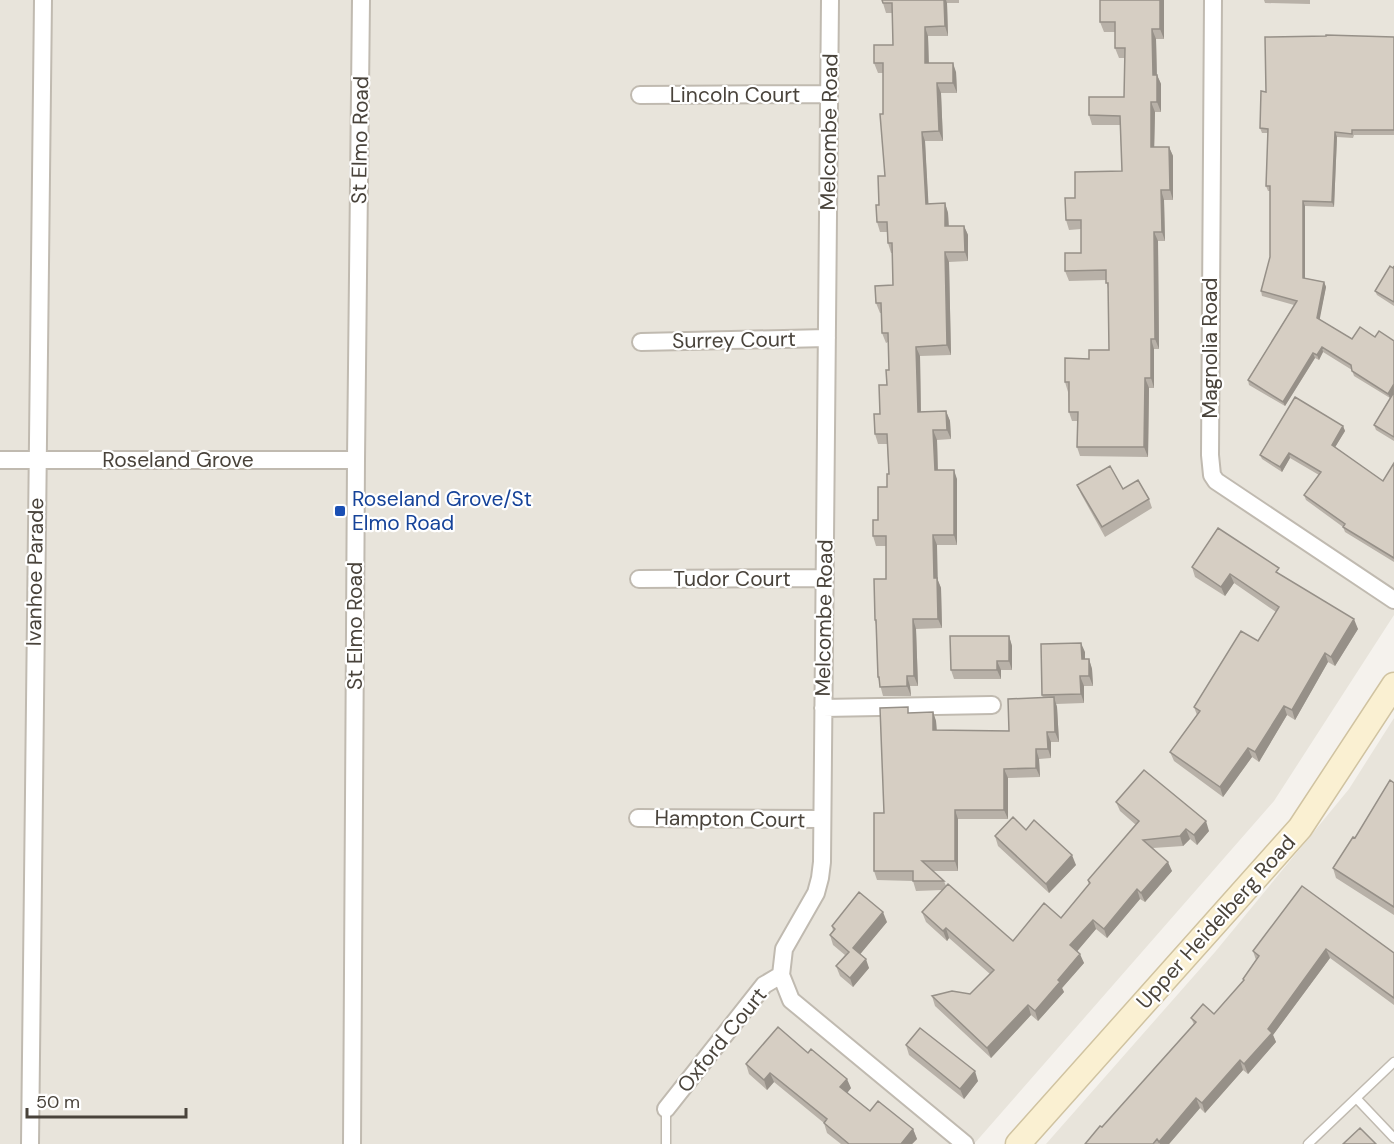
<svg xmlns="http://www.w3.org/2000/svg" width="1394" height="1144" viewBox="0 0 1394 1144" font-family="'DM Sans',sans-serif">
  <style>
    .residential { fill: #e8e4db }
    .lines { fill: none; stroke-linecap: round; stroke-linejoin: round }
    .service-casing { stroke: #c0bab0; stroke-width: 11 }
    .minor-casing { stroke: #c0bab0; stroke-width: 20 }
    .secondary-casing { stroke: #d0c3a1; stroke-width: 27 }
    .service { stroke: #fff; stroke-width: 8 }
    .minor { stroke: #fff; stroke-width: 16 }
    .secondary { stroke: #faf0d2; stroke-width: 24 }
    .wall { fill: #b8b1a8 }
    .shaded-wall { fill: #969088 }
    .building { fill: #d6cec3; stroke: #969088; stroke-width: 1.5 }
    .transit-dot { fill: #1a4fb4; stroke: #fff; stroke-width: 2 }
    .labels { text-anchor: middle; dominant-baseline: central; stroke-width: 4.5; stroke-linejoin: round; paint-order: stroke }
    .street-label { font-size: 21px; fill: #49433b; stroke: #fff }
    .transit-label { font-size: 21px; fill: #164399; stroke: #fff; text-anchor: start }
  </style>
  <rect width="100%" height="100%" fill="#f5f2ed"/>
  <path class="residential" d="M0,0H1394V615L1274,801L974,1144H0Z
    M1394,718V1144H1046L1215,952L1349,789Z"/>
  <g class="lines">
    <defs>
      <path id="service" d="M1357,1099L1394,1138
        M666,1144V1109
        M1308,1144L1394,1062"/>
      <path id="minor" d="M830,0L822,862L820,878L816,893L784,949L781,975L791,1000L965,1144
        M1213,0L1210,455L1212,475L1216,481L1394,600
        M640,95L829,94
        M641,342L827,338
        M0,460H356
        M639,579L825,578
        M823,708L992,705
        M638,818L822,819
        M666,1109L764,985L781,975
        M30,1144L43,0
        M352,1144L356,460L361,0"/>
      <path id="secondary" d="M1018,1144L1300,828L1394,685"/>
    </defs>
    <use href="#service" class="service-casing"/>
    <use href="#minor" class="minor-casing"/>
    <use href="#secondary" class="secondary-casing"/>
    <use href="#service" class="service"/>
    <use href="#minor" class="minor"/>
    <use href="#secondary" class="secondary"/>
  </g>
  <path class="wall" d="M882,0H959V3H947L948,36H928L929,63L956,72L957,93H941L943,141H925L928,204L945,203L948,213L949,226H964L968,235V261L949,262L951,355L920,356L921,412L946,411L950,421L951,439L937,440L938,470L957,479V545H937V578L941,588L942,628L916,629L918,686H910L911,696H883L878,677L876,625L875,620L886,579V546H876L873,536L887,487L889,474L887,444H878L875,434L887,385L889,370L888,342L886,343L882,333L881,313H880L876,303L893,285L892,253H891L888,243L887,232H880L877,222L879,205L885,176L883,73H878L874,63L893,45L892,13H886Z
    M1164,0V39H1156L1157,75L1161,84V112H1155L1154,147H1169L1173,156V200H1164L1165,241H1158L1159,349H1154V388H1149L1148,457L1080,456L1077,447V421H1072L1069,412L1068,392L1065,382L1089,359L1109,350L1108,288L1106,280L1069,281L1065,271L1081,253V229L1069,230L1066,220L1075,198L1122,171L1120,125H1092L1089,115L1124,97L1125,58H1119L1115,48V32H1104L1100,22Z
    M1264,0H1310V4L1265,3Z
    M1394,37V135H1354L1353,138L1337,137L1334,207L1305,206V278L1324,282L1326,287L1319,319L1352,339L1375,337L1394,341V441L1376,430L1374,425L1390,398L1354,376L1352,370L1323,352L1319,360L1315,358L1285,406L1249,385L1248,380L1294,305L1262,296L1261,291L1270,257V191H1268L1266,186L1268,133H1262L1260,128L1266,92Z
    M1394,266V306L1377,295L1375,291Z
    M1343,426L1345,431L1335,447L1383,481L1394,463V562L1345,532L1343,527L1306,500L1304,495L1319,475L1290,458L1282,472L1262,459L1260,455Z
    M1077,485L1123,489L1149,499L1152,508L1105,537L1081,494Z
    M1192,567L1282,575L1358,629L1335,666L1328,662L1295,720L1287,715L1259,762L1252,757L1223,797L1174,761L1170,752L1197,715L1194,707L1258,641L1276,612L1234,583L1225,596L1195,577Z
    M1009,636L1012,646V670H1001V679H954L951,670Z
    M1085,652V659H1089L1092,669L1093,686H1084V703L1056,704L1057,707L1059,742H1051V758L1039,759L1040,777L1008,778V819H958V871H933L944,881L946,886L1013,941L1061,918L1089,885L1088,880L1136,825L1120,811L1116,802L1209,831L1197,845L1190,839L1183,846L1153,848L1172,871L1145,902L1140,899L1107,938L1096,929L1077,951L1084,963L1062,988L1064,992L1038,1021L1031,1015L991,1058L935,1006L932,996L970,994L990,974L949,938L947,941L926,922L922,912L942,890L916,891L913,881L877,880L874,871L884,813L910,713L933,712L936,721L937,730L1009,731L1043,698L1042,695Z
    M1394,783V915L1336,878L1333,868Z
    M1026,830L1076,865L1049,893L998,846L995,836Z
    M1302,886L1394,953V1005L1330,958L1273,1035L1276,1042L1248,1074L1243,1070L1205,1113L1200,1108L1169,1144H1085L1102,1127L1194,1024L1191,1018L1214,1014L1243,981V979L1256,960L1253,951Z
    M887,922L860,954L869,968L853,987L840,976L836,966L845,955L833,945L830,935L833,931L832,926Z
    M906,1045L978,1081L964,1099L909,1055Z
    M746,1064L851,1088L847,1093L870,1111L913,1129L917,1139L912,1144H841L827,1133L824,1123L774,1082L767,1090L749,1074Z"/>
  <path class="shaded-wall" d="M944,0H946L947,3L948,36L945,26Z
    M1160,0H1164V39L1160,29Z
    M925,27L928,36L929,72L925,63Z
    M1152,29L1156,39L1157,84L1153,75Z
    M953,63L956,72L957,93L953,83Z
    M1157,75L1161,84V112L1157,102Z
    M937,83L941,93L943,141L939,131Z
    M1151,102L1155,112L1154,157L1151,147Z
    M922,132L925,141L929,213L926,204Z
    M1335,132L1337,137L1334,207L1332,202Z
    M1169,147L1173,156V200L1170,190Z
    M1161,190L1164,200L1165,241L1162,232Z
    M1303,201L1305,206V282L1303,278Z
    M945,203L948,213L949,236L945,226Z
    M964,226L968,235V261L965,252Z
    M1154,232L1158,241L1159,349L1155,339Z
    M945,252L949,262L951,355L947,345Z
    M1324,282L1326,287L1319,323L1317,318Z
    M1151,339L1154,349V388L1151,378Z
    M916,347L920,356L921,422L918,412Z
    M1322,347L1323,352L1319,360L1317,355Z
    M1313,353L1315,358L1285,406L1283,402Z
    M1145,378L1149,388L1148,457L1144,447Z
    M1394,384V392L1390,398L1388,394Z
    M946,411L950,421L951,439L947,430Z
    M1343,426L1345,431L1334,449L1332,445Z
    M933,430L937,440L938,480L935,470Z
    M1289,453L1290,458L1282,472L1280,467Z
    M954,470L957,479V545L954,535Z
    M933,535L937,545L938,588L934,578Z
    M1230,574L1234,583L1225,596L1221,587Z
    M937,578L941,588L942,628L938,619Z
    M913,619L916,629L918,686L914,676Z
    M1354,619L1358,629L1335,666L1331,657Z
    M1009,636L1012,646V670L1009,661Z
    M1081,643L1085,652V669L1082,659Z
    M1325,653L1328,662L1295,720L1292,710Z
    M1089,659L1092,669L1093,686L1089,676Z
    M997,661L1001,670V679L997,670Z
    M907,676L910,686L911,696L907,686Z
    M1080,676L1084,686V703L1081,694Z
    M1054,697L1057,707L1059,742L1055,732Z
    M1284,706L1287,715L1259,762L1255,752Z
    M933,712L936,721L937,740L933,730Z
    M1047,732L1051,742V758L1048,749Z
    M1248,748L1252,757L1223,797L1220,787Z
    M1036,749L1039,759L1040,777L1036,768Z
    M1004,769L1008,778V819L1004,810Z
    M955,810L958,819V871L955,861Z
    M1206,821L1209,831L1197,845L1194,835Z
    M1186,829L1190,839L1183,846L1180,836Z
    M1072,855L1076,865L1049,893L1046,884Z
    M1168,862L1172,871L1145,902L1141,893Z
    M1137,889L1140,899L1107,938L1104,929Z
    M883,912L887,922L857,958L853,948Z
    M1093,920L1096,929L1074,955L1070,945Z
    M946,928L949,938L947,941L943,931Z
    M1326,949L1330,958L1273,1035L1276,1042L1248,1074L1244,1064L1268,1029Z
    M1080,954L1084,963L1062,988L1064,992L1038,1021L1035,1011L1058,980Z
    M866,959L869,968L853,987L850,978Z
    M1028,1005L1031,1015L991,1058L987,1048Z
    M1240,1060L1243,1070L1205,1113L1202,1103Z
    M975,1071L978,1081L964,1099L960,1089Z
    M770,1073L774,1082L767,1090L764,1080Z
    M847,1079L851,1088L844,1097L840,1087Z
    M1196,1098L1200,1108L1169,1144H1160L1159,1142Z
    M913,1129L917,1139L912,1144H901Z"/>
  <path class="building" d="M882,0H944L945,26L925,27V63H953V83H937L939,131L922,132L926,204L945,203V226H964L965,252H945L947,345L916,347L918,412L946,411L947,430H933L935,470H954V535H933L934,578H937L938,619H913L914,676H907V686L880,687L879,677H878L876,620H875L874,579H886V536H873V520H878V487H887V474H889L887,434H875L874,414H880L879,385H887L886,370H889L888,333H882L881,303H876L875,286L893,285L892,243H888L887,222H877L876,205H879L878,176H885L880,114H883V63H874V45H893L892,3H883Z
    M1100,0H1160V29H1152L1153,75H1157V102H1151V147H1169L1170,190H1161L1162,232H1154L1155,339H1151V378H1145L1144,447H1077L1078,412H1069V382H1065V358L1089,359V350H1109L1108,283H1106V270L1065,271V253H1081V220H1066L1065,198H1075V172L1122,171L1120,116L1089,115V97H1124L1125,48H1115V22H1100Z
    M1326,35L1394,37V130H1352V134L1335,132L1332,202L1303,201V278L1324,282L1317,318L1352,339L1360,327L1375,337L1379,331L1394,341V384L1388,394L1352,371L1351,365L1322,347L1317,355L1313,353L1283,402L1248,380L1297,301L1261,291L1270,257V186H1266L1268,129L1260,128L1261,91L1266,92L1265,37L1326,36Z
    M1390,266L1393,268L1394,266V302L1375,291Z
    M1394,392V437L1374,425Z
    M1295,397L1343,426L1332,445L1383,481L1394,463V558L1343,527L1345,524L1304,495L1321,472L1289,453L1280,467L1260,455Z
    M1110,466L1123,489L1138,480L1149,499L1102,527L1077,485Z
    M1218,528L1279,568L1276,572L1354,619L1331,657L1325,653L1292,710L1284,706L1255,752L1248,748L1220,787L1170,752L1200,711L1194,707L1241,631L1258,641L1279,607L1230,574L1221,587L1192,567Z
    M950,636H1009V661H997V670H951Z
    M1081,643L1082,659H1089V676H1080L1081,694L1042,695L1041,644Z
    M1054,697L1055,732H1047L1048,749H1036V768L1004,769V810H955V861H922L944,881H913V871H874V813H884L880,708L908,707V713L933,712V730L1009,731L1008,699Z
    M1144,770L1206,821L1194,835L1186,829L1180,836L1143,840L1168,862L1141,893L1137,889L1104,929L1093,920L1070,945L1080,954L1058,980L1060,982L1035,1011L1028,1005L987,1048L932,996L952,991L970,994L994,970L946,928L943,931L922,912L948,884L1013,941L1044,903L1061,918L1090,883L1088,880L1139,821L1116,802Z
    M1390,780L1394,783V907L1333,868L1353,837L1355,838Z
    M1013,817L1026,830L1034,820L1072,855L1046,884L995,836Z
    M1302,886L1394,953V998L1326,949L1268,1029L1272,1033L1244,1064L1240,1060L1202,1103L1196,1098L1159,1142L1157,1139L1153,1144H1085L1100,1126L1102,1127L1196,1022L1191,1018L1203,1004L1214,1014L1244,980L1243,979L1259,956L1253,951Z
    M859,892L883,912L853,948L866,959L850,978L836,966L849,952L830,935L835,929L832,926Z
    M778,1027L808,1053L811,1049L847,1079L840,1087L870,1111L878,1101L913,1129L901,1144H849L824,1123L827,1119L770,1073L764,1080L746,1064Z
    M920,1028L975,1071L960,1089L906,1045Z
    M1360,1128L1376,1144H1343Z"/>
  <rect class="transit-dot" x="334" y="505" width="12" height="12" rx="3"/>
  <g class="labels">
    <g class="street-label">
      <text x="735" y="95">Lincoln Court</text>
      <text transform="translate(829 132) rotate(-89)">Melcombe Road</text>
      <text transform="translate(360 140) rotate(-89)">St Elmo Road</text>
      <text transform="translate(734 340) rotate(-1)">Surrey Court</text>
      <text transform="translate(1210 348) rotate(-90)">Magnolia Road</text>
      <text x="178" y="460">Roseland Grove</text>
      <text transform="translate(35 572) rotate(-89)">Ivanhoe Parade</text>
      <text x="732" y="579">Tudor Court</text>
      <text transform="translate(824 618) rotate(-89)">Melcombe Road</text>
      <text transform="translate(355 626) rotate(-90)">St Elmo Road</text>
      <text transform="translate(730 819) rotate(1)">Hampton Court</text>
      <text transform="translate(1216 922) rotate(-48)">Upper Heidelberg Road</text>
      <text transform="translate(722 1040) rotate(-51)">Oxford Court</text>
    </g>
    <g class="transit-label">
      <text x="352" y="499">Roseland Grove/St<tspan x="352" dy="24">Elmo Road</tspan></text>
    </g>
  </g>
  <path d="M27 1108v9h159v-9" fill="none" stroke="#49433b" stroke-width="3"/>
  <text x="36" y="1108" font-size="18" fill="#49433b" stroke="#ffffff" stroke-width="4.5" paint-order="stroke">50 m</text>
</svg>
